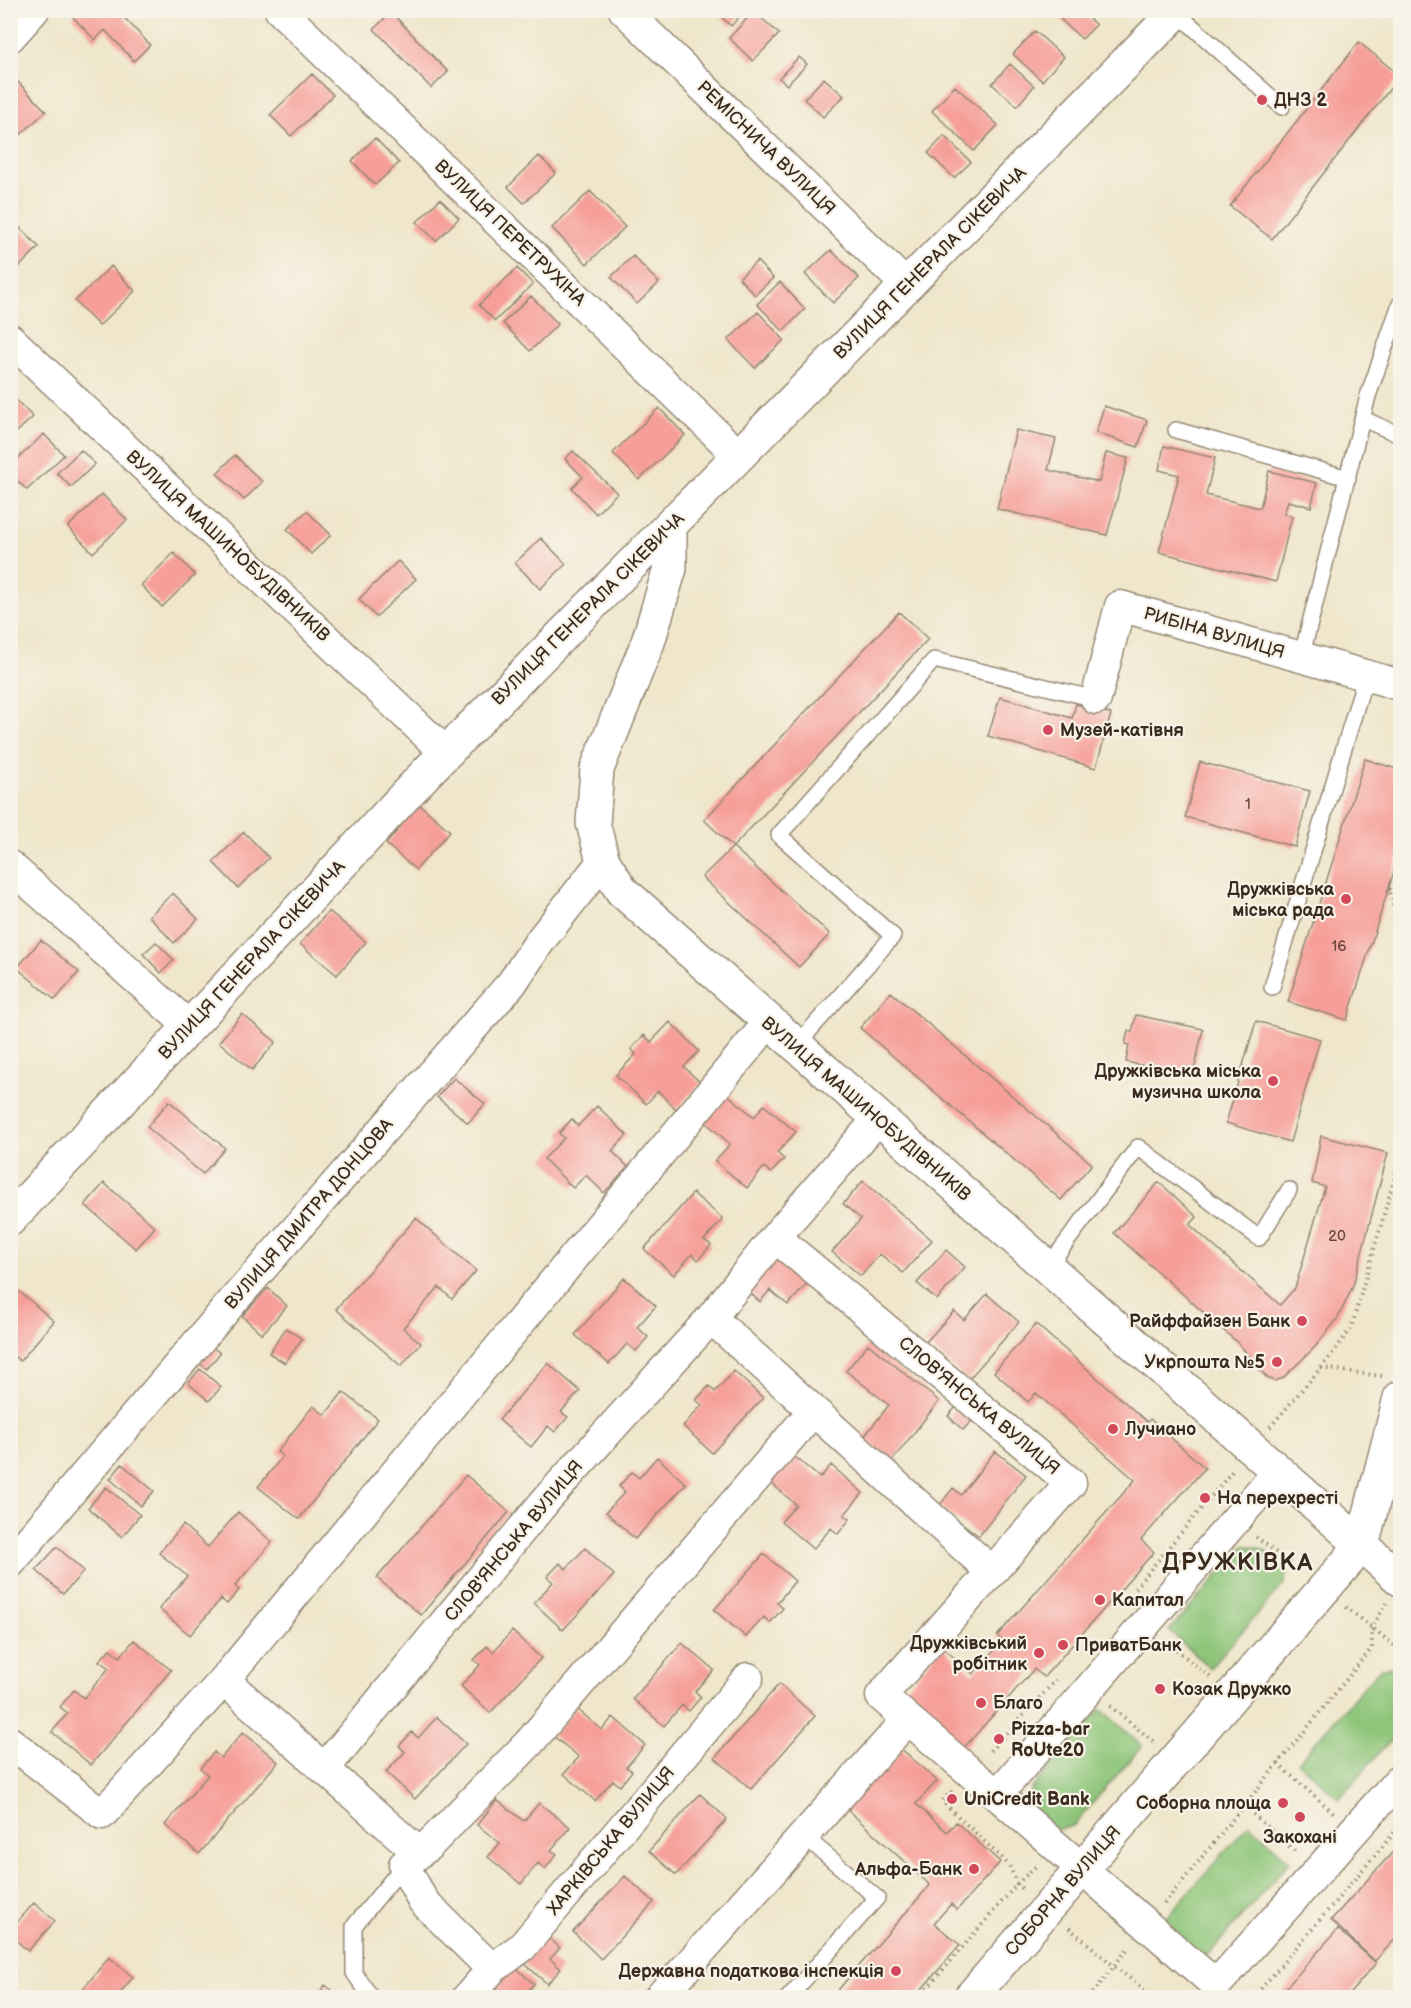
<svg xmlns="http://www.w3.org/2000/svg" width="1411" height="2008" viewBox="0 0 1411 2008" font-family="'Balsamiq Sans',sans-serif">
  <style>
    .green { fill: #8dc579; stroke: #64784c; stroke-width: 1.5 }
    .building { fill: #f69f99 }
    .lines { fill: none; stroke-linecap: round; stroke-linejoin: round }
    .lane-casing { stroke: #958874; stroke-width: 18 }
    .street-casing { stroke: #958874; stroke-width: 33 }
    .secondary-casing { stroke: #958874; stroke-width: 36 }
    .path { stroke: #958874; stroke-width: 4; stroke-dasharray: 1.5 4.5; stroke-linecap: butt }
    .lane { stroke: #fff; stroke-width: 15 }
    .street { stroke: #fff; stroke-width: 30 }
    .secondary { stroke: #fff; stroke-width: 33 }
    .poi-dot { fill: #d1495b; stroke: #f7f3e8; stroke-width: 2 }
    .labels { text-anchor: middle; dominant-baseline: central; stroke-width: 4.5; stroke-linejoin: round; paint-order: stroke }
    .number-label { font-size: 15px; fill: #6a473d }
    .poi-label { font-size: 18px; font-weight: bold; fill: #3b2a1e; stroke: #f7f3e8; text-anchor: start }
    .street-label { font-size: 18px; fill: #3b2a1e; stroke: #f7f3e8 }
    .district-label { font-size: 24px; font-weight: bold; letter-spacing: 1.5px; fill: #3b2a1e; stroke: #f7f3e8 }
  </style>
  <rect width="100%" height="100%" fill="#f7f3e8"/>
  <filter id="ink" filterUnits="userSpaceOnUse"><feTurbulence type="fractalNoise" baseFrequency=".0167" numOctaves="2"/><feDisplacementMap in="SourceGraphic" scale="12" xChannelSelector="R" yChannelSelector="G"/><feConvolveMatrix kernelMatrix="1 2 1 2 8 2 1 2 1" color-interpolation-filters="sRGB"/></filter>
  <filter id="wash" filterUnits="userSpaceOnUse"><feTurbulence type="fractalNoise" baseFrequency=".008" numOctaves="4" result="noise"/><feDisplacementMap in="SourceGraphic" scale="24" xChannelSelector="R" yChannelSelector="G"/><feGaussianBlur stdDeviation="1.35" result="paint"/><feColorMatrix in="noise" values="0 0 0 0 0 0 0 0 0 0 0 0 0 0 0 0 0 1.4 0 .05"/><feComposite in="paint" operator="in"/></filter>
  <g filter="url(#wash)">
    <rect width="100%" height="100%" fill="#efe6cb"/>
    <path class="green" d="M1244,1546C1262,1545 1277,1558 1286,1573L1284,1584L1210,1668L1169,1631Z
      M1391,1667L1400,1671V1729L1339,1799L1298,1762L1374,1675L1381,1668Z
      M1101,1709L1142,1746L1073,1826L1057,1830L1038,1821L1032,1805L1031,1789Z
      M1249,1824L1290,1861L1209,1954L1194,1958L1168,1933L1167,1917Z"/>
    <g id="blocks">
      <path class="building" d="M80,10H117L150,45L134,61L105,30L95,40L73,17Z
        M714,10H746L731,26Z
        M1070,10H1080L1096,25L1082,39L1061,20Z
        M754,11L779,34L753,61L729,38Z
        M391,12L448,72L431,88L374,29Z
        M1035,31L1064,57L1042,81L1013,54Z
        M1359,42L1400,76L1272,239L1230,206Z
        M799,57L807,64L787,85L779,78Z
        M1010,64L1034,86L1017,106L992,84Z
        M312,74L333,95L291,136L270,115Z
        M824,78L844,96L823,117L804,99Z
        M17,81L46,111L17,138L10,132V88Z
        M955,86L998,125L974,151L932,111Z
        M944,136L971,162L954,178L928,153Z
        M375,138L399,163L375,185L352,161Z
        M539,156L556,173L524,203L508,187Z
        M590,191L625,227L587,264L552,228Z
        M440,199L459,218L436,241L417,222Z
        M15,223L39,247L16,270L10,265V227Z
        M831,250L859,278L833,303L805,274Z
        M633,256L659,283L637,304L611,277Z
        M757,261L773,278L755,295L739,278Z
        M111,266L135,291L99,326L75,301Z
        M517,268L533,284L495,321L479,305Z
        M780,282L805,309L783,331L757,304Z
        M531,296L558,324L530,351L503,323Z
        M758,312L784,340L755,368L728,340Z
        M10,394L33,417L10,438Z
        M1104,406L1147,420L1138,447L1096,433Z
        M659,408L685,435L639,480L613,453Z
        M1016,430L1056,439L1048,470L1099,482L1106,453L1128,458L1107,535L997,509Z
        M44,434L64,455L27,490L10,474V466Z
        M1164,446L1215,458L1206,495L1260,508L1269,471L1317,483L1311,507L1288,501L1284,514L1292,516L1276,582L1159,552L1179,475L1159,470Z
        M81,450L95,464L71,487L57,473Z
        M573,451L617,493L596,514L572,488L583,477L565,459Z
        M235,455L262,482L244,500L217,473Z
        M102,494L127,520L93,553L68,527Z
        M307,511L331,535L311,554L287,529Z
        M541,538L566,564L540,589L515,563Z
        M174,553L195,575L162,607L141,585Z
        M398,561L416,579L376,617L359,599Z
        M899,612L928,639L733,847L704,820Z
        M1000,697L1072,718L1076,704L1111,714L1096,768L988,736Z
        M1365,759L1400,770V852L1347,1020L1288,1002Z
        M1200,762L1310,791L1295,847L1185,817Z
        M419,804L450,831L416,870L386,844Z
        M244,832L269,858L238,888L213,862Z
        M733,847L830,934L799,967L702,877Z
        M173,893L198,919L174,943L149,916Z
        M329,911L366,942L337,975L300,944Z
        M41,940L79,972L55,1000L17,968Z
        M156,942L174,960L161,973L143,954Z
        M891,992L1092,1164L1061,1200L860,1028Z
        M242,1014L276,1042L252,1070L219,1042Z
        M1136,1015L1203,1029L1193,1076L1126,1062L1129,1045L1125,1044L1128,1031L1132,1032Z
        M1256,1021L1320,1039L1290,1142L1226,1123Z
        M670,1022L699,1051L684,1067L701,1083L676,1109L658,1091L646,1104L616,1075L636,1054L631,1049L644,1035L651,1042Z
        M454,1078L485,1104L468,1123L437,1097Z
        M727,1094L754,1117L764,1105L796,1132L777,1153L784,1159L771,1173L764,1167L747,1188L715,1161L730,1144L704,1121Z
        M169,1101L225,1148L203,1174L147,1127Z
        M597,1106L627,1135L612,1151L628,1167L604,1193L586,1175L573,1188L544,1159L564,1138L559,1133L572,1119L578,1126Z
        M1321,1136L1388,1153L1353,1286L1338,1318L1315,1347L1283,1378L1275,1381L1267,1378L1239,1344L1114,1233L1159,1182L1197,1217L1190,1225L1280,1305L1295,1288L1325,1187L1312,1183Z
        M863,1181L932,1240L903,1273L880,1254L861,1276L832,1252L861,1219L843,1204Z
        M104,1183L155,1227L136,1249L85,1205Z
        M693,1193L723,1219L704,1240L711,1245L698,1260L692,1254L674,1275L644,1249Z
        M416,1218L476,1271L452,1299L439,1287L403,1328L421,1343L401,1366L336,1309Z
        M946,1250L965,1267L937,1300L917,1283Z
        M780,1252L811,1279L788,1305L770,1290L760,1302L747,1290Z
        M624,1278L656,1306L637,1327L648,1337L636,1351L627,1344L609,1364L575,1335Z
        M14,1287L54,1321L20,1361L10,1353V1291Z
        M268,1288L287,1306L262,1334L242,1316Z
        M987,1294L1019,1322L968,1380L925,1343L954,1311L964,1320Z
        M1036,1324L1147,1422L1150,1419L1205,1468L1141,1540L1154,1552L1044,1677L1034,1669L963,1749L901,1694L942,1647L973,1674L1003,1641L997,1636L1135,1480L1036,1393L1028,1402L994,1372Z
        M286,1328L302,1339L285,1363L269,1353Z
        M207,1343L220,1353L207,1369L194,1359Z
        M868,1344L939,1401L892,1461L863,1438L889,1405L846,1371Z
        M548,1363L580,1391L561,1412L568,1417L555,1432L548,1426L531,1447L499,1420Z
        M200,1369L221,1387L209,1401L188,1383Z
        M734,1371L763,1398L712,1453L683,1426L702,1405L696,1400L709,1386L715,1392Z
        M343,1392L378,1419L299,1519L258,1487L283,1456L277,1452L313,1406L325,1415Z
        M964,1398L980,1412L963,1430L948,1416Z
        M995,1451L1026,1475L979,1536L939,1506L953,1488L961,1495Z
        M793,1455L820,1478L831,1465L863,1493L844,1515L850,1519L838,1534L831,1528L813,1549L781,1522L796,1505L770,1482Z
        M657,1457L686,1484L635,1539L606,1512L625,1492L619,1486L632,1472L639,1478Z
        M122,1464L154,1491L141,1506L110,1479Z
        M466,1475L509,1512L421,1615L377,1578Z
        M106,1487L140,1515L122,1537L88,1508Z
        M238,1512L272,1542L235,1586L239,1590L227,1604L221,1599L190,1635L159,1609L187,1576L159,1553L183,1525L208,1547Z
        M57,1547L84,1571L63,1594L36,1570Z
        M585,1548L614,1575L563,1630L534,1603L553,1582L547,1577L560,1563L566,1569Z
        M764,1554L795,1581L777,1603L783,1608L770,1623L764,1617L746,1637L714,1610Z
        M512,1631L541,1658L490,1713L461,1686L480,1665L474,1660L487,1646L493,1652Z
        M134,1640L171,1670L91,1765L52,1732L68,1713L60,1707L74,1690L84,1698L109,1668L99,1661L110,1649L120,1657Z
        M682,1643L714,1670L695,1691L701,1697L689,1711L682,1705L664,1726L633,1699Z
        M779,1684L815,1716L751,1789L715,1758Z
        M576,1708L602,1730L613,1717L645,1745L626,1767L632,1771L620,1786L613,1780L595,1801L564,1774L579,1757L552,1735Z
        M437,1717L466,1744L415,1799L386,1772L405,1752L399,1746L412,1732L418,1738Z
        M243,1732L278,1762L199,1854L165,1825L208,1775L200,1768L214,1752L221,1758Z
        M896,1744L937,1781L916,1804L947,1832L956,1822L1000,1862L957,1910L951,1904L934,1923L960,1945L914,1998H831L930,1885L841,1804Z
        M700,1794L727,1819L676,1875L649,1851Z
        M497,1800L524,1821L539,1803L570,1827L551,1850L557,1854L545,1869L538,1863L521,1884L488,1857L500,1843L477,1825Z
        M1400,1844V1934L1375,1961L1331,1920Z
        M625,1876L654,1902L601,1959L573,1932Z
        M34,1903L55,1921L28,1951L10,1935V1930Z
        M1338,1929L1376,1963L1346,1998H1277Z
        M547,1936L560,1948L550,1959L561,1969L547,1984L523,1962Z
        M109,1957L133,1977L116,1998H84L79,1994Z
        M514,1966L534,1984L522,1998H485Z
        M325,1985L342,1998H315Z"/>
    </g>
  </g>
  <g filter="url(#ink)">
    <use href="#blocks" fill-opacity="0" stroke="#958874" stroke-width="1.5"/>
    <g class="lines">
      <defs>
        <path id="lane" d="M1176,12L1282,107
          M1363,419L1400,435
          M1176,430L1348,478
          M1301,658L1368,396L1400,304
          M1272,987L1366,675
          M795,1047L893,936L779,835L934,660L1096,699
          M1047,1268L1138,1147L1259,1238L1289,1190
          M372,1998L354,1973V1926L404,1865
          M788,1998L877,1898L805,1837"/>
        <path id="street" d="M280,10L739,456
          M624,10L907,286
          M10,37L34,10
          M10,339L446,753
          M1096,699L1120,606L1400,685
          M10,866L190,1027
          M878,1119L775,1237L1071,1483L881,1696L997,1795
          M775,1237L711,1318L992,1572
          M1278,1471L997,1795L1216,1985L1400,1779
          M10,1563L233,1301L512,983L540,941L603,861
          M224,1680L768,1023
          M10,1742L102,1814L224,1680L419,1853
          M324,1769L547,1499L711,1318
          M492,1969L423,1901L404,1865L428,1846L529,1743L813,1411
          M467,1998L492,1969L522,1947L748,1678
          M659,1998L908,1719"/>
        <path id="secondary" d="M670,525V568L648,642L597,769L593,823L603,861L622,891L1400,1579
          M10,1219L428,771L1178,10
          M970,1998L1362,1545L1400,1398"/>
      </defs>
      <use href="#lane" class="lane-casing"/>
      <use href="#street" class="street-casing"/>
      <use href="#secondary" class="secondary-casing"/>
      <path class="path" d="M1400,880L1389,889L1400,932
        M1389,889L1400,893
        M1321,1368L1351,1329L1400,1159
        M1270,1427L1321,1368L1382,1376
        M1256,1537L1300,1571
        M1135,1588L1234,1469
        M1346,1607L1400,1650
        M1167,1642L1210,1677
        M1110,1706L1153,1741
        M990,1751L1056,1680
        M1278,1764L1334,1813
        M952,1791L942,1801L1009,1865L1017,1884L1024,1891
        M1244,1806L1297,1853
        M1164,1904L1372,1648V1627L1387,1603
        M1069,1928L1114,1966L1129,1947
        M919,1998L1017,1884L1036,1866
        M1089,1998L1114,1966L1155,1998
        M1253,1998L1400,1826"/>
      <use href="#lane" class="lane"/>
      <use href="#street" class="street"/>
      <use href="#secondary" class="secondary"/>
    </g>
  </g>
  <g class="poi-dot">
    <circle cx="1262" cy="100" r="6"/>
    <circle cx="1048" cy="730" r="6"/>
    <circle cx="1346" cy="899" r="6"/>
    <circle cx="1273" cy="1081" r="6"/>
    <circle cx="1302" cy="1321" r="6"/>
    <circle cx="1277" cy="1362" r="6"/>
    <circle cx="1113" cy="1429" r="6"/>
    <circle cx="1205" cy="1498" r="6"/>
    <circle cx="1100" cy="1600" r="6"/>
    <circle cx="1063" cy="1645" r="6"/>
    <circle cx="1039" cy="1653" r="6"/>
    <circle cx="1160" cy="1689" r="6"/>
    <circle cx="981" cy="1703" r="6"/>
    <circle cx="999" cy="1739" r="6"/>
    <circle cx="952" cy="1799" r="6"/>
    <circle cx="1283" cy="1803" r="6"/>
    <circle cx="1300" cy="1817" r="6"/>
    <circle cx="974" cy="1869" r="6"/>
    <circle cx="896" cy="1971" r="6"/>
  </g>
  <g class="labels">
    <g class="number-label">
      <text x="1248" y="804">1</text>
      <text x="1339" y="946">16</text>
      <text x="1337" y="1236">20</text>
    </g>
    <g class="poi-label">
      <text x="1274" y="100">ДНЗ 2</text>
      <text x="1060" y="730">Музей-катівня</text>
      <text x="1334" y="889" text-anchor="end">Дружківська<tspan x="1334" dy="21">міська рада</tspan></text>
      <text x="1261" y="1071" text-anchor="end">Дружківська міська<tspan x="1261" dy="21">музична школа</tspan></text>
      <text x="1290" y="1321" text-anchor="end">Райффайзен Банк</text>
      <text x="1265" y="1362" text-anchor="end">Укрпошта №5</text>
      <text x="1125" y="1429">Лучиано</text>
      <text x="1217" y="1498">На перехресті</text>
      <text x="1112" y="1600">Капитал</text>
      <text x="1027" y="1643" text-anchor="end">Дружківський<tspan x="1027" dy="21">робітник</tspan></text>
      <text x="1075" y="1645">ПриватБанк</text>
      <text x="1172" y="1689">Козак Дружко</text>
      <text x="993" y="1703">Благо</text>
      <text x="1011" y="1729">Pizza-bar<tspan x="1011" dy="21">RoUte20</tspan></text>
      <text x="964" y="1799">UniCredit Bank</text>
      <text x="1271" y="1803" text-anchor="end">Соборна площа</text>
      <text x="1300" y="1837" text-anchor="middle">Закохані</text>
      <text x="962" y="1869" text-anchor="end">Альфа-Банк</text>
      <text x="884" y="1971" text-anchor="end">Державна податкова інспекція</text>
    </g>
    <g class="street-label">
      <text transform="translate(766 148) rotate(44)">РЕМІСНИЧА ВУЛИЦЯ</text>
      <text transform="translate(510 233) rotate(44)">ВУЛИЦЯ ПЕРЕТРУХІНА</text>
      <text transform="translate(930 263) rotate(-45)">ВУЛИЦЯ ГЕНЕРАЛА СІКЕВИЧА</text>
      <text transform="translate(228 546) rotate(43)">ВУЛИЦЯ МАШИНОБУДІВНИКІВ</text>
      <text transform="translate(588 609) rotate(-45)">ВУЛИЦЯ ГЕНЕРАЛА СІКЕВИЧА</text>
      <text transform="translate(1214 633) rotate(16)">РИБІНА ВУЛИЦЯ</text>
      <text transform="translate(252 960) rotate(-47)">ВУЛИЦЯ ГЕНЕРАЛА СІКЕВИЧА</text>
      <text transform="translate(866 1109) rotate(41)">ВУЛИЦЯ МАШИНОБУДІВНИКІВ</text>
      <text transform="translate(309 1214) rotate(-49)">ВУЛИЦЯ ДМИТРА ДОНЦОВА</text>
      <text transform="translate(979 1406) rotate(40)">СЛОВ'ЯНСЬКА ВУЛИЦЯ</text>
      <text transform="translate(514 1541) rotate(-50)">СЛОВ'ЯНСЬКА ВУЛИЦЯ</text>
      <text transform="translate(611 1841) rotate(-50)">ХАРКІВСЬКА ВУЛИЦЯ</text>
      <text transform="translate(1063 1891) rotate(-49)">СОБОРНА ВУЛИЦЯ</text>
    </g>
    <g class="district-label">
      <text x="1238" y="1562">ДРУЖКІВКА</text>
    </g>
  </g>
  <rect width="1411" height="2008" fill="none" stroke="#f7f3e8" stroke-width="36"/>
</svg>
